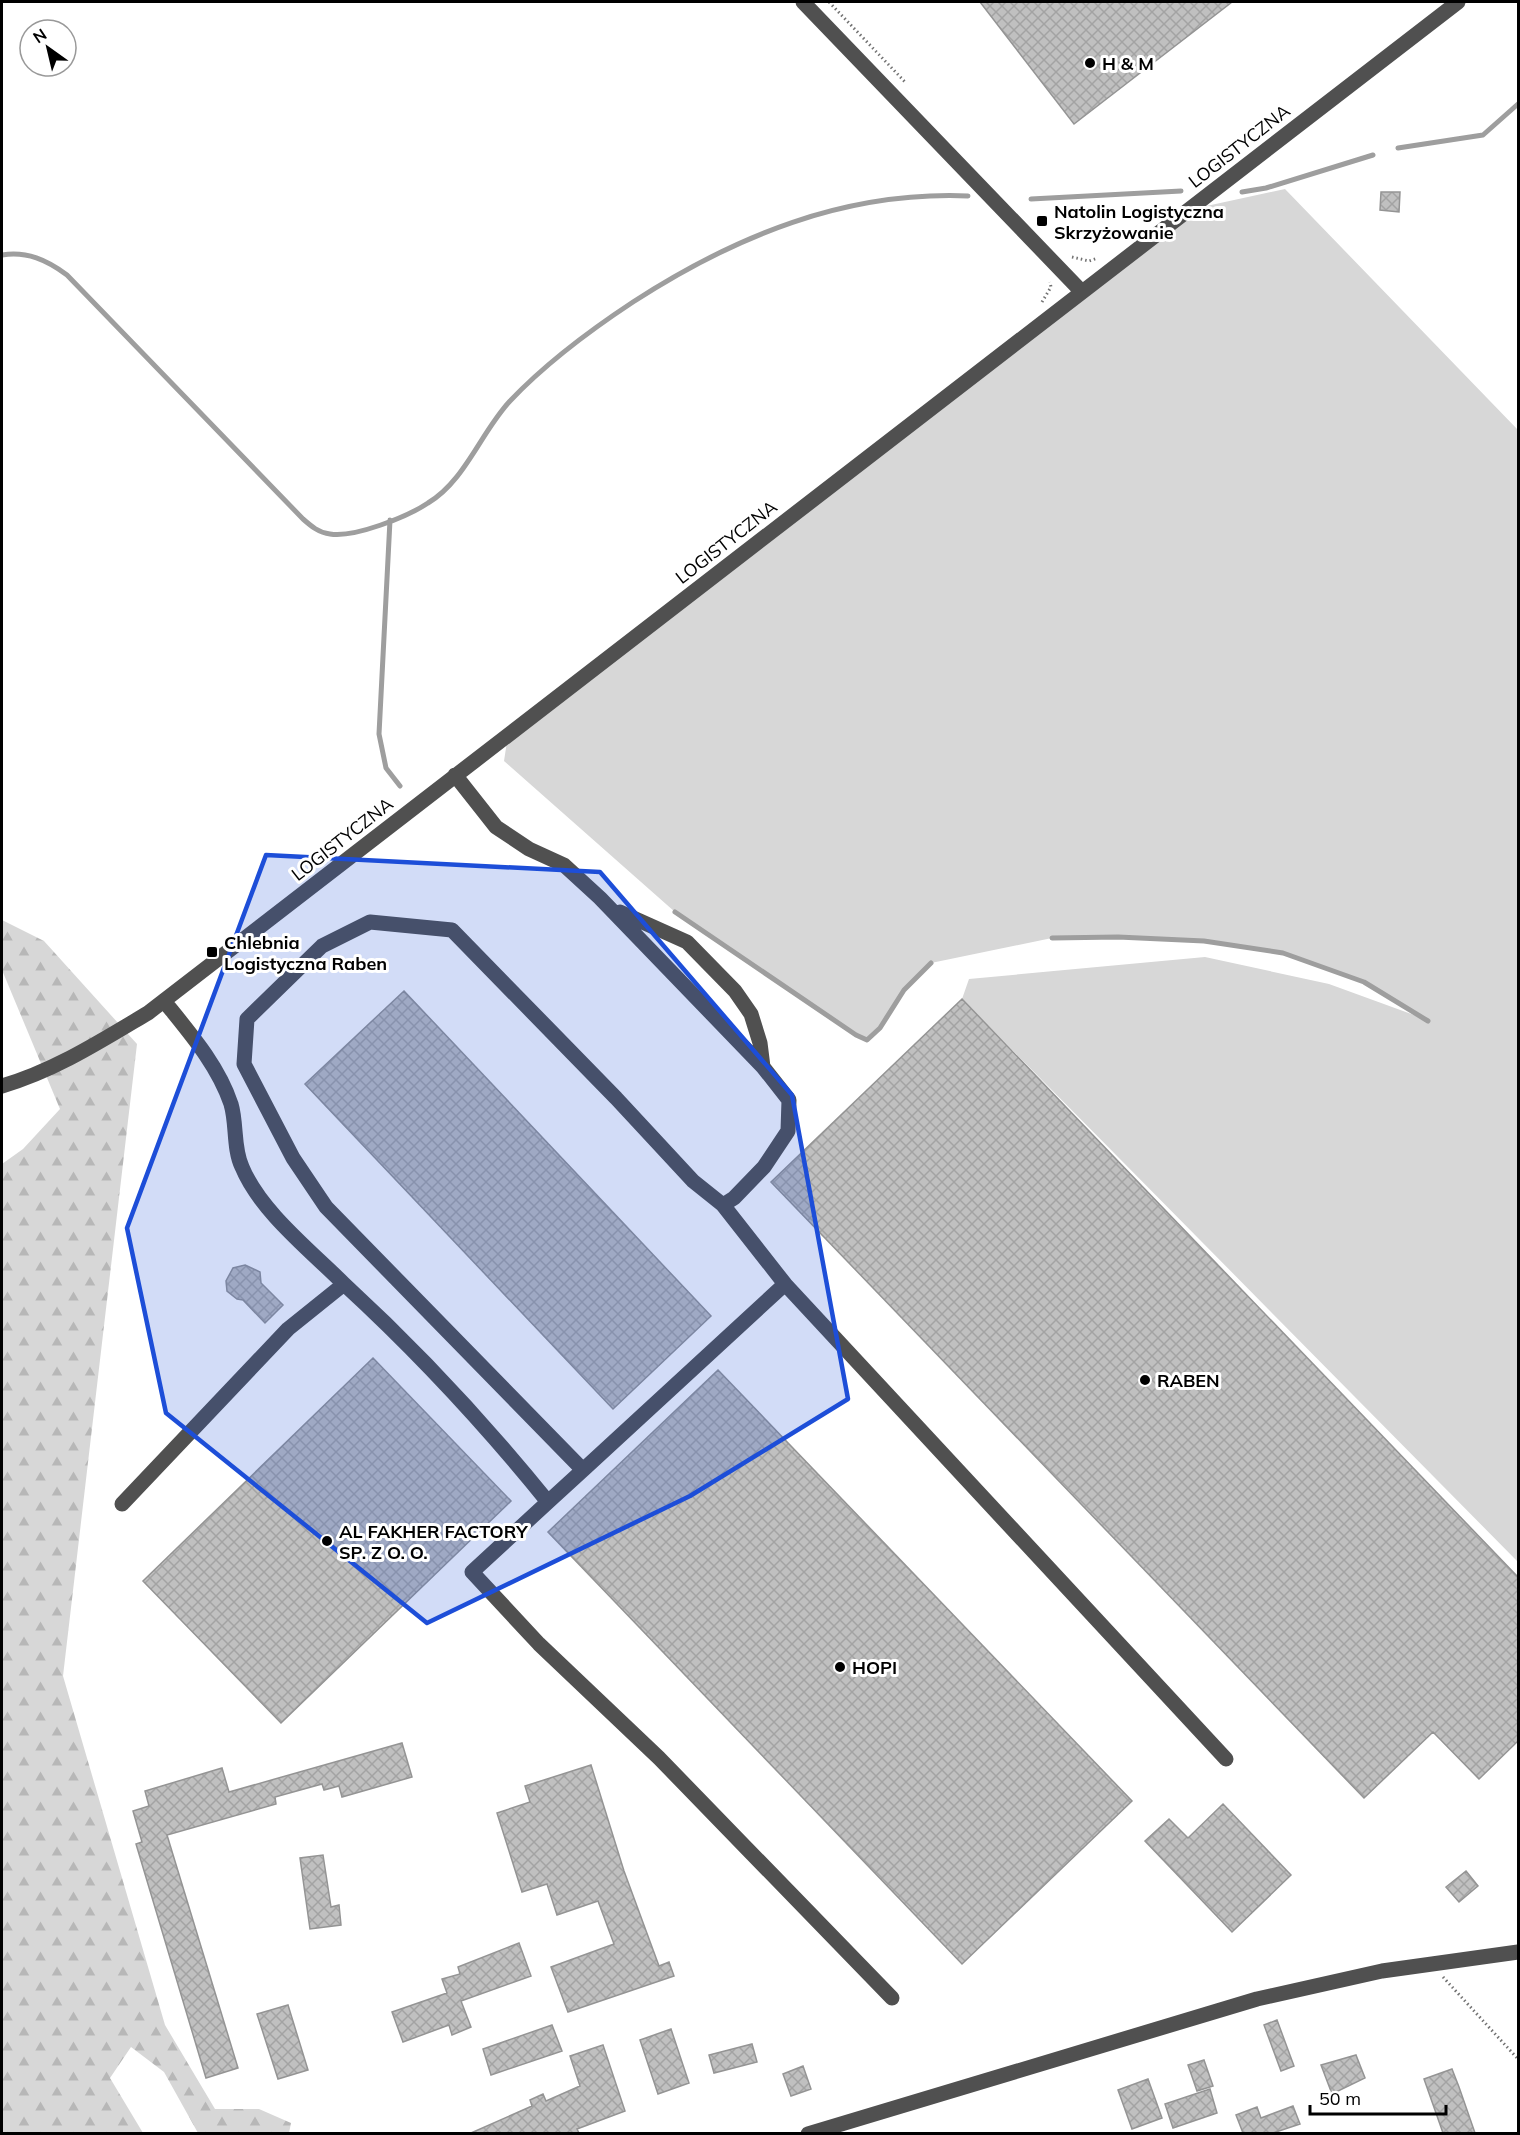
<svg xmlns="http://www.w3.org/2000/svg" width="1520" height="2135" viewBox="0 0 1520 2135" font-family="Mulish,sans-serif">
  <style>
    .green { fill: #d7d7d7 }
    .forest { fill: url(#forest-firs) }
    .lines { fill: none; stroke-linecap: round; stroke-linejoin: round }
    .stream { stroke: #9e9e9e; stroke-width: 5 }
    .building { fill: url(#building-cross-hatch); stroke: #949494; stroke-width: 1.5 }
    .path { stroke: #727272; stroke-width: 3; stroke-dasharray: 1.5 3; stroke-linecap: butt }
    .minor { stroke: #505050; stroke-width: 15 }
    .marked { fill: #1d4ed8; fill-opacity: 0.2; stroke: #1d4ed8; stroke-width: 4.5; stroke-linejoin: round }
    .poi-dot { fill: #000; stroke: #fff; stroke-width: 2 }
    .labels { text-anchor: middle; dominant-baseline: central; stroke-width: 6; stroke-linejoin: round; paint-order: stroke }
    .poi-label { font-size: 18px; font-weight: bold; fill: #000; stroke: #fff; text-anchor: start }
    .street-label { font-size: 18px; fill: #000; stroke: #fff }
  </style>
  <defs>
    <pattern id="forest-firs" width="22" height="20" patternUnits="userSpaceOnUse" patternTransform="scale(1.5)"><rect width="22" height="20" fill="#d7d7d7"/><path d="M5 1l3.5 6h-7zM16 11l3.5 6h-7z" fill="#b7b7b7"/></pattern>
    <pattern id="building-cross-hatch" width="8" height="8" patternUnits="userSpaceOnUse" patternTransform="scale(1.5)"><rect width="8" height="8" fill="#c0c0c0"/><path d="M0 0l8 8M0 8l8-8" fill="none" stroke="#a3a3a3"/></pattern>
  </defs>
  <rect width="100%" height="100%" fill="#fff"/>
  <path class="green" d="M1285,189L1518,430V1562L962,999L969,979L1205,957L1329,984L1425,1019L1364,982L1283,953L1204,941L1118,937L1052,938L931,963L904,990L880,1028L867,1040L856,1035L675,912L504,761L508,735L1188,210Z"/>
  <path class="forest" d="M2,920L44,941L137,1044L63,1676L165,2025L215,2109H259L291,2123L289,2133H198L164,2072L131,2047L110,2078L143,2133H2V1164L23,1149L60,1109L2,970Z"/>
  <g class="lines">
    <path class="stream" d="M1398,148L1483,135L1518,104
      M1242,192L1266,188L1373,155
      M1031,199L1181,191
      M2,255C27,251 47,260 67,275L303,519C311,526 319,533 330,534C354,538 407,517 428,503C465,481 481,432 510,401C546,363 589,331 633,302C735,236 845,191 968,196
      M390,520L379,734L386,768L400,786
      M675,912L856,1035L867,1040L880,1028L904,990L931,963
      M1052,938L1118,937L1204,941L1283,953L1364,982L1428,1021"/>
  </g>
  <path class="building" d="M980,2H1232L1074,124Z
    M1381,192H1400L1399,212L1380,210Z
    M404,991L711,1316L613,1409L305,1084Z
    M962,999L1518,1577V1741L1479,1779L1433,1732L1364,1798L771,1182Z
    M245,1265L260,1272L261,1283L283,1305L265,1323L243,1300L237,1299L227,1291L226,1281L233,1268Z
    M373,1358L511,1501L281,1723L143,1581Z
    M718,1370L1132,1801L962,1964L548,1532Z
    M402,1743L412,1777L342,1797L339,1786L324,1790L322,1784L275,1797L276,1804L167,1835L238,2068L206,2078L136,1844L142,1842L133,1811L149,1806L145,1791L222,1768L229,1792Z
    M591,1765L624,1871L659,1966L669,1962L674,1976L568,2012L551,1967L614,1944L598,1901L557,1915L547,1884L522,1892L497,1813L530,1802L525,1786Z
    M1223,1804L1291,1875L1232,1932L1145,1841L1169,1819L1188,1838Z
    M323,1855L331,1907L339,1905L341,1925L310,1929L300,1858Z
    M1466,1871L1478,1886L1459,1902L1446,1887Z
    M519,1943L531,1976L461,2001L471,2027L452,2035L449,2025L403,2042L392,2012L447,1993L442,1979L460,1974L458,1967Z
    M288,2005L308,2070L278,2079L257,2014Z
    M1277,2020L1294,2066L1281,2071L1264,2025Z
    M552,2025L562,2051L491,2075L483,2049Z
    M671,2029L689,2083L658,2094L640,2040Z
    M752,2044L757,2062L714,2073L709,2055Z
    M603,2045L625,2111L577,2129L579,2133H471L532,2106L530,2100L543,2094L546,2101L580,2086L570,2056Z
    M1356,2055L1365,2078L1332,2094L1321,2065Z
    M1204,2060L1213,2086L1197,2091L1188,2065Z
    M803,2066L811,2089L791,2096L783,2074Z
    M1452,2069L1459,2087L1475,2133H1443L1424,2079Z
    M1148,2079L1162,2118L1132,2129L1118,2090Z
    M1210,2089L1217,2113L1173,2128L1165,2104Z
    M1293,2106L1300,2124L1273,2133H1243L1236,2115L1257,2107L1261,2118Z"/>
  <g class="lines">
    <path class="path" d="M829,2L906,83
      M1072,257L1089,261L1098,258
      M1042,302L1051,287L1050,282
      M1443,1977L1518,2059"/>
    <path class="minor" d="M803,2L1082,292
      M455,775L496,827L529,849L564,865L600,898L763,1067L789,1100L788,1131L764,1167L734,1198L723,1205L693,1181L616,1098L452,930L370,922L322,946L247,1019L244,1064L293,1158L326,1207L583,1470L548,1502
      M620,912L687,942L735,991L751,1014L760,1043L763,1067
      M2,1086C54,1071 101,1041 148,1013L1458,2
      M344,1284C418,1352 485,1424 548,1502L472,1572L539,1644L659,1758L892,1998
      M785,1284L1226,1759
      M583,1470L785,1284L723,1205
      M122,1504L288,1329L344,1284C311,1251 260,1211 242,1167C233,1148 237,1124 231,1104C218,1065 189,1032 164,1001
      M808,2134L1257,1999L1382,1971L1518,1952"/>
  </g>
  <path class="marked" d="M266,855L600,872L792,1095L848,1399L690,1496L427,1623L166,1413L127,1228Z"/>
  <g class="poi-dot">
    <circle cx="1090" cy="63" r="6"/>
    <rect x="1036" y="215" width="12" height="12" rx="3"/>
    <rect x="206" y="946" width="12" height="12" rx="3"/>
    <circle cx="1145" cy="1380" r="6"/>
    <circle cx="327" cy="1541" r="6"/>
    <circle cx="840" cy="1667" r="6"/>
  </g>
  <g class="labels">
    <g class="poi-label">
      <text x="1102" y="63">H &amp; M</text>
      <text x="1054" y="211">Natolin Logistyczna<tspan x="1054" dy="21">Skrzyżowanie</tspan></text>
      <text x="224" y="942">Chlebnia<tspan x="224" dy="21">Logistyczna Raben</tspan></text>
      <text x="1157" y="1380">RABEN</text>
      <text x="339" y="1531">AL FAKHER FACTORY<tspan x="339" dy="21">SP. Z O. O.</tspan></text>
      <text x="852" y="1667">HOPI</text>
    </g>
    <g class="street-label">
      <text transform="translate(1239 146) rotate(-38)">LOGISTYCZNA</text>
      <text transform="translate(726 542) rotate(-38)">LOGISTYCZNA</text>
      <text transform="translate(342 839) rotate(-38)">LOGISTYCZNA</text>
    </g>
  </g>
  <rect width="1520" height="2135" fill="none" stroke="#000000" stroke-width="6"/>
  <g transform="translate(48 48) rotate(326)"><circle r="28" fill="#ffffff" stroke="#999999" stroke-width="1.5"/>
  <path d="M0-4.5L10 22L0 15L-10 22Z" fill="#000000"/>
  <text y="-9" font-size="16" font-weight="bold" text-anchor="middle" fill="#000000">N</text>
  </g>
  <path d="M1310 2105v9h136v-9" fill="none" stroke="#000000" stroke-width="3"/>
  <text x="1319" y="2105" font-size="18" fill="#000000" stroke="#ffffff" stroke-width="4.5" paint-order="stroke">50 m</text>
</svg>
